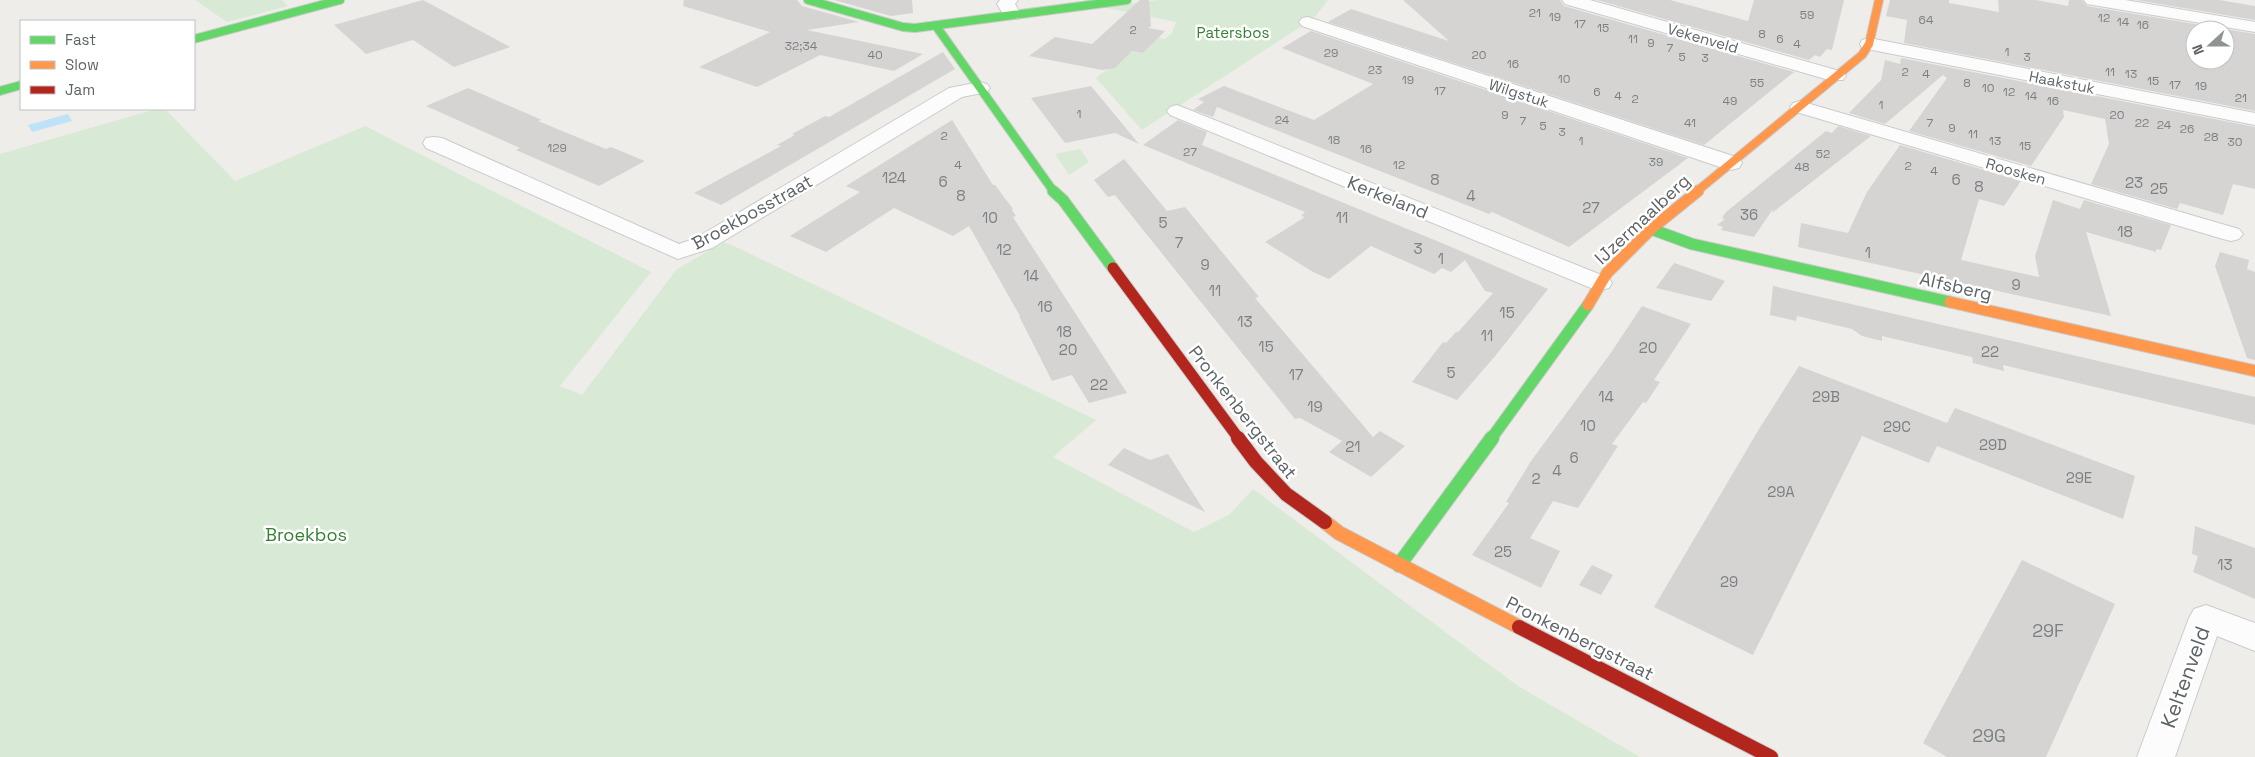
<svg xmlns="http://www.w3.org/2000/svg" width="2255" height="757" viewBox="0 0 2255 757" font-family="'Space Grotesk',sans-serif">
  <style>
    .green { fill: #d8ead5 }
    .water { fill: #bee2f8 }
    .building { fill: #d5d4d2; fill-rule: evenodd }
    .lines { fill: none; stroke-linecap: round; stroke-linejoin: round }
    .street-casing { stroke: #cacccb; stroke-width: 2 }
    .fast-far2-casing { stroke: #cacbca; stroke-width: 10 }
    .fast-far1-casing { stroke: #cacbca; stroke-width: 13 }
    .fast-casing { stroke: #cacbca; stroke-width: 16 }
    .slow-far2-casing { stroke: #cacbca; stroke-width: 10 }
    .slow-far1-casing { stroke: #cacbca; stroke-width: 13 }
    .slow-casing { stroke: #cacbca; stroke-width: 16 }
    .jam-far1-casing { stroke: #cacbca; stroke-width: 13 }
    .jam-casing { stroke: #cacbca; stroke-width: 16 }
    .street { fill: #fcfcfc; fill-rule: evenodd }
    .fast-far2 { stroke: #63d668; stroke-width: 8 }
    .fast-far1 { stroke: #63d668; stroke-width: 11 }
    .fast { stroke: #63d668; stroke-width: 14 }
    .slow-far2 { stroke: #ff974d; stroke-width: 8 }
    .slow-far1 { stroke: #ff974d; stroke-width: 11 }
    .slow { stroke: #ff974d; stroke-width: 14 }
    .jam-far1 { stroke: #b3261e; stroke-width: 11 }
    .jam { stroke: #b3261e; stroke-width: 14 }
    .labels { text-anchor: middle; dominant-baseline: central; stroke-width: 5; stroke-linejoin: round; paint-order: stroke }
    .far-number-label { font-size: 12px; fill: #7d8083 }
    .far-park-label { font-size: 15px; fill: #358134; stroke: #fff }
    .far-street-label { font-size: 15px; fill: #5e6367; stroke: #fff }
    .number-label { font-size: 15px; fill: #7d8083 }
    .street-label { font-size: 18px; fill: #5e6367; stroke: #fff }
    .park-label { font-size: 18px; fill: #358134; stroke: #fff }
    .near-number-label { font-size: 18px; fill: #7d8083 }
    .near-street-label { font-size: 21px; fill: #5e6367; stroke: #fff }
  </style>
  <rect width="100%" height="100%" fill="#eeede9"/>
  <path class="green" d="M195,0H282L288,6L227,22Z
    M1158,0H1328L1314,18L1142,130L1096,78C1105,69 1114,69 1123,61V50L1143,53L1149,47L1143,34L1165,39L1172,33L1176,22L1103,7Z
    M156,109H165L235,181L365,126L651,272L560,386L582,395L676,270L723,242L734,246L1096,420L1053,457L1194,532L1229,515L1253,489L1518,686L1640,757H0V154Z
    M1080,149L1089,162L1069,175L1055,154Z"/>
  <path class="water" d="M68,114L72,121L32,132L28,125Z"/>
  <path class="building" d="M423,0L510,47L454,67L413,40L366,54L334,25Z
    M684,0H797L802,6L859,22L807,30L923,54L894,71L820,55L757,87L699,67L770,32L683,6Z
    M834,0H912L913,13L891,16Z
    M1140,0H1149L1151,26L1148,28L1165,31L1143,53L1132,51L1115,68L1102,70L1029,56L1055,37L1092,44Z
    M1403,0H1560L1564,6L1794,72L1704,145L1328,22L1351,9L1449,41Z
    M1597,0H1670L1748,21L1754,0H1844L1832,50L1827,49L1820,57L1815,55L1809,60Z
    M1890,0H1949V3L1999,12L1998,0H2036L2068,6L2069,0H2082L2087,6L2255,34V111L1904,43L1907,20L1886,16ZM2195,30H2225V60H2195Z
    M2136,0H2219L2255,6V20Z
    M1311,31L1688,158L1569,247L1492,212L1489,214L1217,107L1213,117L1193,110L1204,102L1198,99L1224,86L1314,120L1373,84L1282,48Z
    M943,52L955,69L721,205L694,193L781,146L777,145L795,135L792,134L825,116L829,117Z
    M1901,58L2255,127V189L2233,184L2223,215L2180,203L2177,209L2091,184L2109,144L2105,119L2063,110L2064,117L2031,166L1909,131L1947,78L1943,75L1885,124L1849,113L1881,80L1885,60L1900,64Z
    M1091,86L1139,144L1115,133L1065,143L1031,98Z
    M468,88L542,120L538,121L606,149L611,147L645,161L599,186L516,150L520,148L426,106Z
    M952,120L993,185H995L1013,209L1012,210L1016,216L1013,217L1127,393L1089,403L1072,375L1052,381L1019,316H1020L969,226L953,236L894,208L826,252L790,236L860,192L846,186Z
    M1178,120L1207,132L1202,145L1449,246L1548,289L1496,355L1457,400L1412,382L1443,342L1446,343L1456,332H1458L1493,293L1485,291L1465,260L1451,272L1442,268L1434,274L1371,246L1329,279L1313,272L1265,242L1305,217L1301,216L1305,212L1143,145Z
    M1838,126L1871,136L1772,213L1773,209L1754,237L1721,230L1723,227L1717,225L1725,219L1722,218L1726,212L1826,131L1832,133Z
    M1900,145L2021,181L2004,206L1979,199L1961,260L2039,277L2035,256L2053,200L2080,209L2084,200L2171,225L2161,250L2156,249V252L2086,232L2111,316L1798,247L1801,223L1848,233L1867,192Z
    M1124,159L1167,211L1185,207L1259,297L1255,298L1373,437L1380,431L1405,446L1371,477L1329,452L1342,441L1300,418L1295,419L1115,195L1108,197L1094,180Z
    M2220,252L2249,260L2247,269L2255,272V360L2247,358L2215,266Z
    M1674,263L1706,274L1725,281L1711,301L1656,288Z
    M1773,286L2255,397V425L2003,365L2004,371L1973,363L1972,357L1882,336V341L1862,336L1852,329L1797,316L1796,321L1770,315Z
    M1642,306L1691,324L1654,380L1660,382L1646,403L1643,402L1612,444L1618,446L1578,508L1553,501L1530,538L1560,551L1541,588L1472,555L1509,503L1506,502L1531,461L1610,354Z
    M1799,366L1947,423L1955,408L2135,476L2123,519L1937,446L1929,463L1862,436L1753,655L1654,607L1759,429Z
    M1124,448L1150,460L1168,454L1205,512L1108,465Z
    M2195,526L2255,548V599L2193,572L2198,556L2192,554Z
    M2022,560L2115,604L2046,757H1947L1923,743Z
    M1592,565L1613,575L1601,595L1579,585Z"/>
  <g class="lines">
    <defs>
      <path id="street" d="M1000,0H1018L1015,4L1021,15L1018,19H1006L997,4Z
        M1562,0H1590L1843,72L1846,76L1843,80H1829L1565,4Z
        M2084,0H2125L2255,22V32L2087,4Z
        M1308,17L1739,158L1742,163L1739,168L1731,170L1723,168L1302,26L1299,22L1302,18Z
        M1869,38L2255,113V125L1862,48L1860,44L1862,40Z
        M980,82L987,84L990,88L987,92L962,97L712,248L678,259L426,148L423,143L426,138L434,137L442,138L679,244L696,238L949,88Z
        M1800,101L2239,229L2243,234L2239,239L2231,241L2223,239L1793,111L1790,107L1793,103Z
        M1177,105L1609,278L1612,283L1609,288L1600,290L1591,288L1170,115L1167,111L1170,107Z
        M2206,605L2255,623V651L2217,636L2175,757H2137L2189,618L2194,609Z"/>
      <path id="fast-far2" d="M808,0L903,27L915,28L1127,0
        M936,26L1054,192
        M194,39L340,0
        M0,91L21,85"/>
      <path id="fast-far1" d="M1053,191L1063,200L1113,268
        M1651,229L1692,244L1950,302
        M1491,439L1588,305"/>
      <path id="fast" d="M1399,565L1492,438"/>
      <path id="slow-far2" d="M1696,192L1862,55L1869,44L1879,0"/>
      <path id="slow-far1" d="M1950,302L2255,371
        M1588,305L1607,273L1651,229L1698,191"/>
      <path id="slow" d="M1325,522L1339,533L1519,627"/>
      <path id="jam-far1" d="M1113,268L1239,439"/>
      <path id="jam" d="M1238,438L1256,462L1286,494L1325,522
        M1519,627L1771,757"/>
    </defs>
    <use href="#street" class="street-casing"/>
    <use href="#fast-far2" class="fast-far2-casing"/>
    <use href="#fast-far1" class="fast-far1-casing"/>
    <use href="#fast" class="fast-casing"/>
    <use href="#slow-far2" class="slow-far2-casing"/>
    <use href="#slow-far1" class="slow-far1-casing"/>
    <use href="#slow" class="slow-casing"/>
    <use href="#jam-far1" class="jam-far1-casing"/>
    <use href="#jam" class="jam-casing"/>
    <use href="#street" class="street"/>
    <use href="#fast-far2" class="fast-far2"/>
    <use href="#fast-far1" class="fast-far1"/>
    <use href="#fast" class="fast"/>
    <use href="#slow-far2" class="slow-far2"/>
    <use href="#slow-far1" class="slow-far1"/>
    <use href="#slow" class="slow"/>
    <use href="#jam-far1" class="jam-far1"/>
    <use href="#jam" class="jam"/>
  </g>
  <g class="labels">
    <g class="far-number-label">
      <text x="1535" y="13">21</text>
      <text x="1807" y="15">59</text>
      <text x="1555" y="17">19</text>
      <text x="2104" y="18">12</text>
      <text x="1926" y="20">64</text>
      <text x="2123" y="22">14</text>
      <text x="1580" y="24">17</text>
      <text x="2143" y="25">16</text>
      <text x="1603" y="28">15</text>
      <text x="1133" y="30">2</text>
      <text x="1762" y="34">8</text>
      <text x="1633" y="39">11</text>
      <text x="1780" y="39">6</text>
      <text x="1651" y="43">9</text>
      <text x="1797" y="44">4</text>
      <text x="801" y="46">32;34</text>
      <text x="1670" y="48">7</text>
      <text x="2007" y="52">1</text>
      <text x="1331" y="53">29</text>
      <text x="875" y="55">40</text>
      <text x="1479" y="55">20</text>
      <text x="1682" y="57">5</text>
      <text x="2027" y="57">3</text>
      <text x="1705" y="58">3</text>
      <text x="1513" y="64">16</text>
      <text x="1375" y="70">23</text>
      <text x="1905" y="72">2</text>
      <text x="2110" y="72">11</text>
      <text x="1926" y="74">4</text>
      <text x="2131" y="74">13</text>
      <text x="1564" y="79">10</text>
      <text x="1408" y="80">19</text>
      <text x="2153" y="81">15</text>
      <text x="1757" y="83">55</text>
      <text x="1967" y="83">8</text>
      <text x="2175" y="85">17</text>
      <text x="2201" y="86">19</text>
      <text x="1988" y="88">10</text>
      <text x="1440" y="91">17</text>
      <text x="1597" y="92">6</text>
      <text x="2009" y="92">12</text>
      <text x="1618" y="96">4</text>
      <text x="2031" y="96">14</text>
      <text x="2241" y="98">21</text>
      <text x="1635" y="99">2</text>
      <text x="1730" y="101">49</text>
      <text x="2053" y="101">16</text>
      <text x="1881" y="105">1</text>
      <text x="1079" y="114">1</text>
      <text x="1505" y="115">9</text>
      <text x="2117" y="115">20</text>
      <text x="1282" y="120">24</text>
      <text x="1523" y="121">7</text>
      <text x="1690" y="123">41</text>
      <text x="1930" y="123">7</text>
      <text x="2142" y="123">22</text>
      <text x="2164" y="125">24</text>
      <text x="1543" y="126">5</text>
      <text x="1952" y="128">9</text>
      <text x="2187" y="129">26</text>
      <text x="1562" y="132">3</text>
      <text x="1973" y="134">11</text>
      <text x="944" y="136">2</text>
      <text x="2211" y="137">28</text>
      <text x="1334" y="140">18</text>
      <text x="1581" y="141">1</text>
      <text x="1995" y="141">13</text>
      <text x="2235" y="142">30</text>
      <text x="2025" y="146">15</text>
      <text x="557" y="148">129</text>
      <text x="1366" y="149">16</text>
      <text x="1190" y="152">27</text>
      <text x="1823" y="154">52</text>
      <text x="1656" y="162">39</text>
      <text x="958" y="165">4</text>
      <text x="1399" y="165">12</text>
      <text x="1908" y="166">2</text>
      <text x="1802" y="167">48</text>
      <text x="1934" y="171">4</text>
    </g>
    <g class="far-park-label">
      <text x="1233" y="32">Patersbos</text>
    </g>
    <g class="far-street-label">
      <text transform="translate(1703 38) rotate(16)">Vekenveld</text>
      <text transform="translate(2062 82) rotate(11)">Haakstuk</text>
      <text transform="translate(1519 93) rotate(18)">Wilgstuk</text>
      <text transform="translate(2016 171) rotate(16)">Roosken</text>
    </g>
    <g class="number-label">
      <text x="894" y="177">124</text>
      <text x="1435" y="179">8</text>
      <text x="1956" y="179">6</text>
      <text x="943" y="181">6</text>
      <text x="2134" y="182">23</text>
      <text x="1979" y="186">8</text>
      <text x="2159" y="188">25</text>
      <text x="961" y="195">8</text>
      <text x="1471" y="195">4</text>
      <text x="1591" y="207">27</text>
      <text x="1749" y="214">36</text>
      <text x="990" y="217">10</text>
      <text x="1342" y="217">11</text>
      <text x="1163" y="222">5</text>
      <text x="2125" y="231">18</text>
      <text x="1179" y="242">7</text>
      <text x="1418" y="248">3</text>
      <text x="1004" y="249">12</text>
      <text x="1868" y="252">1</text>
      <text x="1441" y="258">1</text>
      <text x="1205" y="264">9</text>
      <text x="1031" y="275">14</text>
      <text x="2016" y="284">9</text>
      <text x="1215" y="290">11</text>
      <text x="1045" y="306">16</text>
      <text x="1507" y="312">15</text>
      <text x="1245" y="321">13</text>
      <text x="1064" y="331">18</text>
      <text x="1487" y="335">11</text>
      <text x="1266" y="346">15</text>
      <text x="1648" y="347">20</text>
      <text x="1068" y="349">20</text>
      <text x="1990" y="351">22</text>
      <text x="1451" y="372">5</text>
      <text x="1296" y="374">17</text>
      <text x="1099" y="384">22</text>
      <text x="1606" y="396">14</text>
      <text x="1826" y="396">29B</text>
      <text x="1315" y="406">19</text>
      <text x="1588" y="425">10</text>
      <text x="1897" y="426">29C</text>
      <text x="1993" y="444">29D</text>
      <text x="1353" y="446">21</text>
      <text x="1574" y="457">6</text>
      <text x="1557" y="470">4</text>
      <text x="2079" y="477">29E</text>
      <text x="1536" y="478">2</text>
      <text x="1781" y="491">29A</text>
      <text x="1503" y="551">25</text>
      <text x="2225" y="564">13</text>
      <text x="1729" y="581">29</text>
    </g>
    <g class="street-label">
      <text transform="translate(1388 197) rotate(22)">Kerkeland</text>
      <text transform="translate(752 212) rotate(-29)">Broekbosstraat</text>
      <text transform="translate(1642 219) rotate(-43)">IJzermaalberg</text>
      <text transform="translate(1956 286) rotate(13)">Alfsberg</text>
      <text transform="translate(1243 412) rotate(52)">Pronkenbergstraat</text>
      <text transform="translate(1580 638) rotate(27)">Pronkenbergstraat</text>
    </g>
    <g class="park-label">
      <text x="306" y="534">Broekbos</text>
    </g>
    <g class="near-number-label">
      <text x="2048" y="630">29F</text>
      <text x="1989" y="735">29G</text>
    </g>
    <g class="near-street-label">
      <text transform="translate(2185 677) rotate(-70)">Keltenveld</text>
    </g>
  </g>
  <rect x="20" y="20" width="175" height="90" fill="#ffffff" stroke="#bfc1c2"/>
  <rect x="30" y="36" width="25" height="8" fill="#63d668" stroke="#bfc1c2"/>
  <text x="65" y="45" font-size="15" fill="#5e6367">Fast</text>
  <rect x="30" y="61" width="25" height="8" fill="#ff974d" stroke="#bfc1c2"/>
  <text x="65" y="70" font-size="15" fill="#5e6367">Slow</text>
  <rect x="30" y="86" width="25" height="8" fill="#b3261e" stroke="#bfc1c2"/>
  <text x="65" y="95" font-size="15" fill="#5e6367">Jam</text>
  <g transform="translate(2210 45) rotate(249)"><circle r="24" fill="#ffffff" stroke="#bfc1c2"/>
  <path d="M0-4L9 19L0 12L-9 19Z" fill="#909394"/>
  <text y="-8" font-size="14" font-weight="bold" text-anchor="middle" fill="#5e6367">N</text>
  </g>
</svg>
